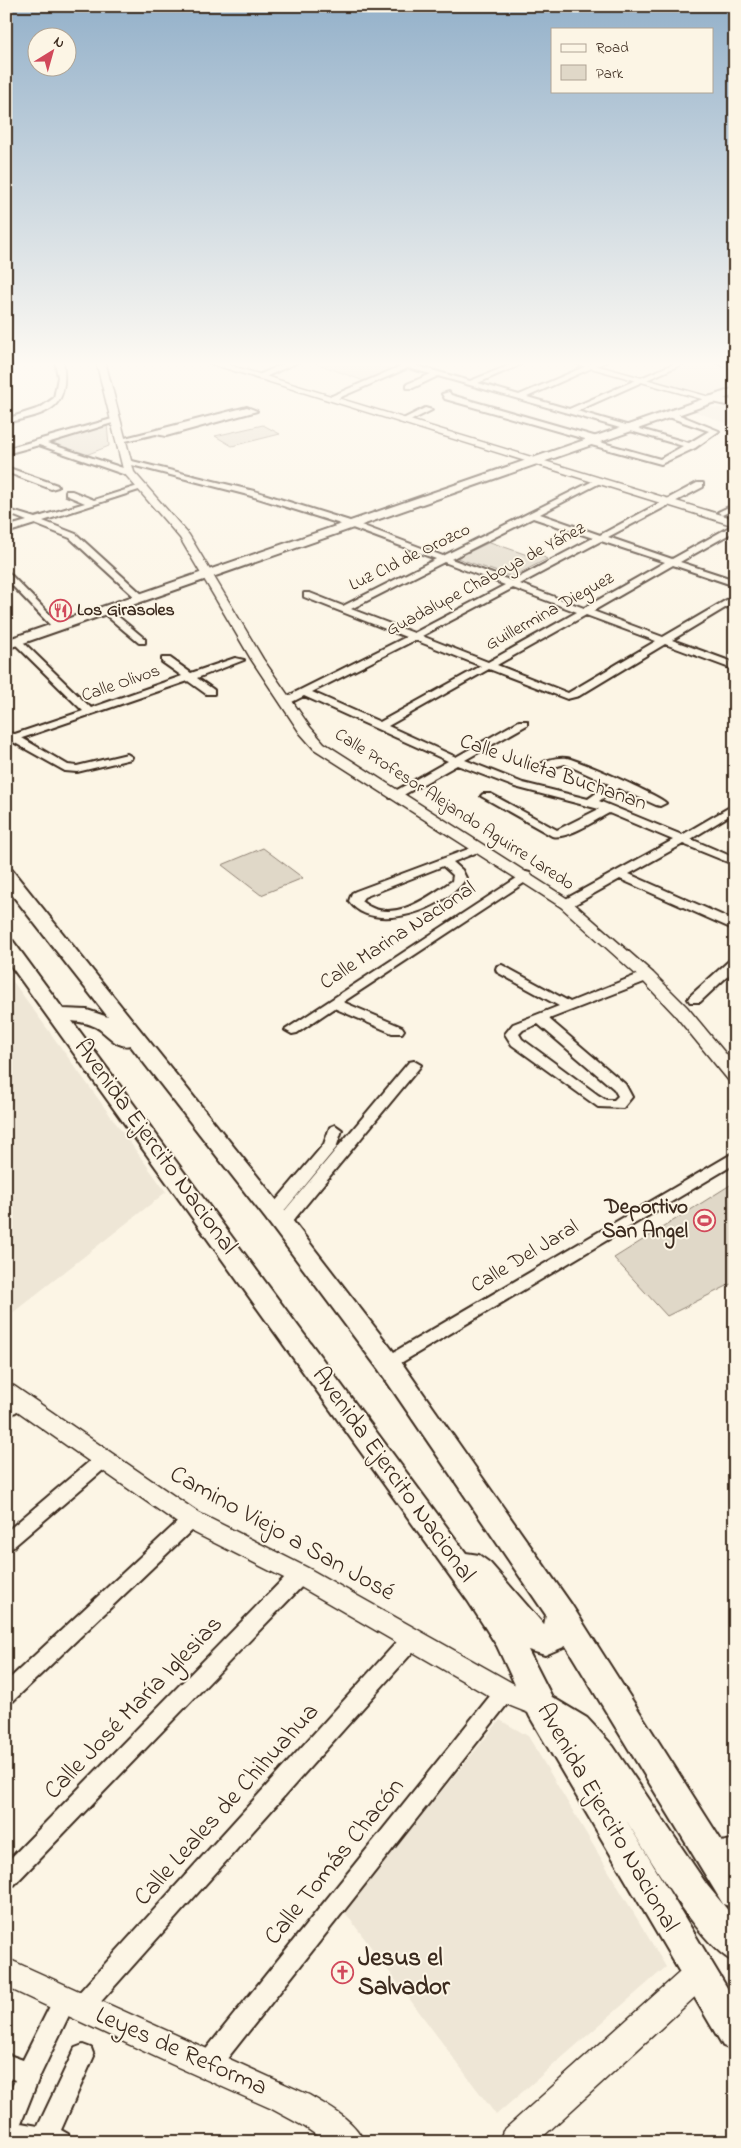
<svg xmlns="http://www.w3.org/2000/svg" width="741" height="2148" viewBox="0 0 741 2148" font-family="'Indie Flower',sans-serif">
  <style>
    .built { fill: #eee6d6 }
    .green { fill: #e0d8c8; stroke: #8e8173 }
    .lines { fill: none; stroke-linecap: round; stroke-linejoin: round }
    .minor-casing { stroke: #3b2a1e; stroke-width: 4 }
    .tertiary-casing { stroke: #3b2a1e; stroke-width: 3 }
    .secondary-casing { stroke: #3b2a1e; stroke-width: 4 }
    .primary-casing { stroke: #3b2a1e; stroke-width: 4 }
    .minor { fill: #fcf5e5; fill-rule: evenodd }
    .tertiary { fill: #fcf5e5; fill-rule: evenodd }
    .secondary { fill: #fcf5e5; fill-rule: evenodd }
    .primary { fill: #fcf5e5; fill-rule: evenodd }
    .labels { text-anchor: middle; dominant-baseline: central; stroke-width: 4; stroke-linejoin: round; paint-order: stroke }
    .far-street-label { font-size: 18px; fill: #3b2a1e; stroke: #fcf5e5 }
    .far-poi-label { font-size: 18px; font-weight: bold; fill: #3b2a1e; stroke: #fcf5e5; text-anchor: start }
    .street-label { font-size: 21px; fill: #3b2a1e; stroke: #fcf5e5 }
    .poi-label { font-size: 21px; font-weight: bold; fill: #3b2a1e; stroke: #fcf5e5; text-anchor: end }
    .near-street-label { font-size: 25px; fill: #3b2a1e; stroke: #fcf5e5 }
    .near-poi-label { font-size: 25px; font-weight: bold; fill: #3b2a1e; stroke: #fcf5e5; text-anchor: start }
  </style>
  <rect width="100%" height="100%" fill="#fcf5e5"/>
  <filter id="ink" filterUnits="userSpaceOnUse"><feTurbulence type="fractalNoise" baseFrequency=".02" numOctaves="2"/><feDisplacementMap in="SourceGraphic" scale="10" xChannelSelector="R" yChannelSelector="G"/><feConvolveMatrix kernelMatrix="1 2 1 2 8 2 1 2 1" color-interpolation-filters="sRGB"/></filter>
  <g filter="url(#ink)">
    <path class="built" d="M692,361H699L735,372V386L709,394L651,379Z
      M706,407L735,409V426L693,411Z
      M6,972L166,1192L6,1318Z
      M500,1720L528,1736L666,1967L496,2115L344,1911Z"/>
    <path class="green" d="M310,361H363L392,369L364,381Z
      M107,424L109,446L86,455L46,442Z
      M263,425L280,434L232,446L215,436Z
      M490,542L530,556L538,554L547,559L512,577L457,558Z
      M263,848L303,878L261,895L222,865Z
      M735,1182V1282L667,1316L614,1258Z"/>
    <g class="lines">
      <defs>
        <path id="minor" d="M55,361H63C70,411 48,413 6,423V419L40,408L54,398L58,377Z
          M290,361H300L261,379L254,377Z
          M389,361L411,362L414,365L470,381L520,361H529L478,383L519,395L598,361H607L527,397L569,409L680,361H689L577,411L689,443L709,431L666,416V412H672L719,431L695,448L661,464L584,443L585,439L445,399L442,394L449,392L451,395L597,437L596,441L660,459L683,446L438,376L413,388H407V384L431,374L408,368L334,400L327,398L401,366Z
          M247,407L257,411L166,436L156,434L121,442L117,440Z
          M425,408L432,410L406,423L399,421Z
          M112,419L119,421L47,443L132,471V475H126L39,445L6,454V449Z
          M124,459L254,491L353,522L443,556L595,480L602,482L540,514L600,535L697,483H703V487L608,537L672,559L735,524V531L680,562L735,580V586L673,565L593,611L663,637L735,595V602L672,640L735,663V670L665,644L579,696L567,699L489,669L388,726L456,757L519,721H527V725L465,760L523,783L588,799L609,784L565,764L543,770L538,767C544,760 557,757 566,758C577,759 660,796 666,803L660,806L656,805L618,788L599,801L682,835L735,804V812L691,839L735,858V865L683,844L629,874L735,921V930L620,879L570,907H562L560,904L562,901L673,840L609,813C596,820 566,840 552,836L481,796L483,794H491L557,830L599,809L515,787L457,765L398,798H390V794L448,761L304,696L290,703H282V699L406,637L304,597V593H310L343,606L436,559L347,526L248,495L124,463ZM533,518L593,538L512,581L451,559ZM601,541L665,562L584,608L520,584ZM444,562L505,585L414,633L351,609ZM513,588L577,612L488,662L422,636ZM586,615L656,641L568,693L497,665ZM415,640L481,666L380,722L312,692Z
          M6,467L57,485L58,487L51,489L6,472Z
          M138,486L145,488L43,521L76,534L144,596V600H138L70,538L35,524L6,533V527L27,521L12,515V511L35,518L85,503L66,495V491H72L94,500Z
          M735,504V509L722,515L718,512Z
          M6,570L60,625V629H54L6,579Z
          M102,608H108L145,639V643H139L102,612Z
          M14,639H20L91,708L182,676L162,662V658H170L191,673L235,658L244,660L197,678L214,690V694H206L188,681L22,738L68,765L77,766L127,754L132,757L131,759L77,772L65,771L6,738V733L15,734L83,711L14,643Z
          M479,845L483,846V850L453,862L462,870L466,878C448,908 374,936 349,901L352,893L356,891ZM443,866L453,875L452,881C427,898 391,926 361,901L364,897Z
          M526,872L530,873L532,876L530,879L343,1002L402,1027L404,1030L402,1033H392L334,1008L297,1033L292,1034L285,1030Z
          M735,958V969L700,1002H690L688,999L690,996L731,959Z
          M502,965L570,1002L642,973H652L653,976L652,979L549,1019L625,1084L632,1097L623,1108L598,1107L512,1045L505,1034L513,1024L559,1006L497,972L496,969L497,966ZM538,1024L614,1089L618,1096L614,1100H606L598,1095L522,1039L519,1034L523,1030Z
          M414,1061L421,1065L419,1068L287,1228H277L274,1224L277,1220L409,1062Z
          M335,1125L342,1130L336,1148L279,1217H269L266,1213L269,1209L324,1144L330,1127Z
          M735,1152V1164L394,1367L388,1369L382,1367L380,1363L382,1359Z
          M19,1394L25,1396L27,1401L25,1406L6,1418V1402Z
          M103,1453L109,1455L112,1460L109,1465L12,1548L6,1551V1532L97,1455Z
          M191,1513L197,1515L200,1520L197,1525L13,1701L6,1704V1682L185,1515Z
          M300,1567L307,1569L309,1575L307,1581L14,1885L6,1888V1863L293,1569Z
          M412,1631L419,1633L421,1639L419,1645L89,2015L81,2018L73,2015L71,2011L38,2080L21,2123L38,2126L75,2048L83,2045L91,2048L94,2056L61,2130L68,2134L72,2142H6V2101L15,2080L6,2077V2054L23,2060L57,1992L65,1989L73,1992L75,1997L405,1633Z
          M505,1683L512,1686L515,1692L512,1698L215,2074L207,2077L199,2074L196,2066L199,2058L498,1686Z
          M735,1839V1859L711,1863L704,1860L701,1853L704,1846Z"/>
        <path id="tertiary" d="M96,361H105L134,472L189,535L263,659L310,727L324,743L571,901L653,973L687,1007L735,1065V1083L729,1081L675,1015L641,979L561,907L314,749L300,733L251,659L180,538L124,473Z
          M202,361H216L735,519V526Z
          M566,361H581L717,399L709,401Z
          M710,361H723L735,364V370Z
          M6,1384L14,1386L199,1513L308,1568L514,1684L550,1699L553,1707L550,1715L541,1718L496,1700L292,1582L183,1527L6,1403Z
          M6,1958L309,2095C329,2107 355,2120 364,2142H326L305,2127L270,2108L171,2064L6,1987Z
          M699,1960L709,1964L713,1974L709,1984L537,2142H499L503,2131L689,1964Z"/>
        <path id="secondary" d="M712,396L735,401V407L708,401V397Z"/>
        <path id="primary" d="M735,388V395L6,649V640Z
          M6,869L12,870L282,1207L397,1356L571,1604L735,1862V1908L723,1904L566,1646L545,1655L528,1650L552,1697L587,1718L613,1746L707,1885L735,1919V1962C701,1948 647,1853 626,1820L735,2001V2051L723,2046L530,1717L497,1646L468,1601L6,959V939L13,941L63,1009L87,1010L108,1017L6,887ZM72,1021C81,1022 88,1023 96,1027C107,1033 117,1049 130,1045L266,1219L379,1370L546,1615L544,1625L490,1563L479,1555L466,1553Z"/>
      </defs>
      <use href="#minor" class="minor-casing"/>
      <use href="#tertiary" class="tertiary-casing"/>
      <use href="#secondary" class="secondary-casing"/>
      <use href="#primary" class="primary-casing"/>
      <use href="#minor" class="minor"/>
      <use href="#tertiary" class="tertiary"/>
      <use href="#secondary" class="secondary"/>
      <use href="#primary" class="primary"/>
    </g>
  </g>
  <linearGradient id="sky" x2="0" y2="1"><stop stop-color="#94b1ca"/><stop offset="0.55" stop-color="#fefaf3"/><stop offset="1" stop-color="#fefaf3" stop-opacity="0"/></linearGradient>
  <rect width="741" height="662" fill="url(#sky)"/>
  <defs>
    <symbol id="restaurant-ring" viewBox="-11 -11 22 22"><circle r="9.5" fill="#fcf5e5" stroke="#d1495b" stroke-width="1.5"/><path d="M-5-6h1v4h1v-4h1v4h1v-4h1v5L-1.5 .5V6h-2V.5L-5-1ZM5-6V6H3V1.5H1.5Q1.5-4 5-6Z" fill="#d1495b"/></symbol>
    <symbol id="stadium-ring" viewBox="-11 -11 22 22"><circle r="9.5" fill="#fcf5e5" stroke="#d1495b" stroke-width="1.5"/><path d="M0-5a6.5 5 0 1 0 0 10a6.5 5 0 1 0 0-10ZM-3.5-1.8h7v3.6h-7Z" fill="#d1495b"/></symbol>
    <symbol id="church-ring" viewBox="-11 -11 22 22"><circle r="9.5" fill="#fcf5e5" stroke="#d1495b" stroke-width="1.5"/><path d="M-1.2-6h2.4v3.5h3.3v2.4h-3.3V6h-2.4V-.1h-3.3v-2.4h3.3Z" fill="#d1495b"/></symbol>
  </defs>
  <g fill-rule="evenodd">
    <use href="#restaurant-ring" x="48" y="598" width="25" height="25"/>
    <use href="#stadium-ring" x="692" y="1208" width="25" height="25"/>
    <use href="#church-ring" x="330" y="1960" width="25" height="25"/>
  </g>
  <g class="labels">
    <g class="far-street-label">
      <text transform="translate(410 558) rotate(-26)">Luz CId de Orozco</text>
      <text transform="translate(486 580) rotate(-28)">Guadalupe Chaboya de Yáñez</text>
      <text transform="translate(550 612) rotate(-29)">Guillermina Dieguez</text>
      <text transform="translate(121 684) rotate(-19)">Calle Olivos</text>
      <text transform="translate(454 810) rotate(33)">Calle Profesor Alejando Aguirre Laredo</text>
    </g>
    <g class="far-poi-label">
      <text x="77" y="611">Los Girasoles</text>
    </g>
    <g class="street-label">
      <text transform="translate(553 773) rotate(19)">Calle Julieta Buchanan</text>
      <text transform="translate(398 936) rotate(-33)">Calle Marina Nacional</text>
      <text transform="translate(525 1257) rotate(-31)">Calle Del Jaral</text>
    </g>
    <g class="poi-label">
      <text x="688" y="1208">Deportivo<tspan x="688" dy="24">San Angel</tspan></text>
    </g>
    <g class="near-street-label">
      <text transform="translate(155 1147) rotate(54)">Avenida Ejercito Nacional</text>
      <text transform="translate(393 1475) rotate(54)">Avenida Ejercito Nacional</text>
      <text transform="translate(282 1534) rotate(29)">Camino Viejo a San José</text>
      <text transform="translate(134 1708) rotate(-46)">Calle José María Iglesias</text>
      <text transform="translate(227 1805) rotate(-48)">Calle Leales de Chihuahua</text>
      <text transform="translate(607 1818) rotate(60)">Avenida Ejercito Nacional</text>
      <text transform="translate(335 1862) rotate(-51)">Calle Tomás Chacón</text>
      <text transform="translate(181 2052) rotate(24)">Leyes de Reforma</text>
    </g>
    <g class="near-poi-label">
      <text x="358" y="1959">Jesus el<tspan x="358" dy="29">Salvador</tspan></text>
    </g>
  </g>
  <rect width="741" height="2148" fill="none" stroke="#fcf5e5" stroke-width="25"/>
  <rect x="12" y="12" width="716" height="2123" fill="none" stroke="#3b2a1e" stroke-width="2" filter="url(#ink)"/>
  <rect x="551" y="28" width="162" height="65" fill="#fcf5e5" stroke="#afa495"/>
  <rect x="561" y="44" width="25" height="8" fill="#fcf5e5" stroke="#afa495"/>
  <text x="596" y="52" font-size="15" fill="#3b2a1e">Road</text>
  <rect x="561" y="65" width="25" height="15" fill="#e0d8c8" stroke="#afa495"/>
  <text x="596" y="78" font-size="15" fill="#3b2a1e">Park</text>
  <g transform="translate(52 52) rotate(37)"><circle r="24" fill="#fcf5e5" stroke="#afa495"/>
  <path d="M0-4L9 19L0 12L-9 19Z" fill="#d1495b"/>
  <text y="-8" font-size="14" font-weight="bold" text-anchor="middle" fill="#3b2a1e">N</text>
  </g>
</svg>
